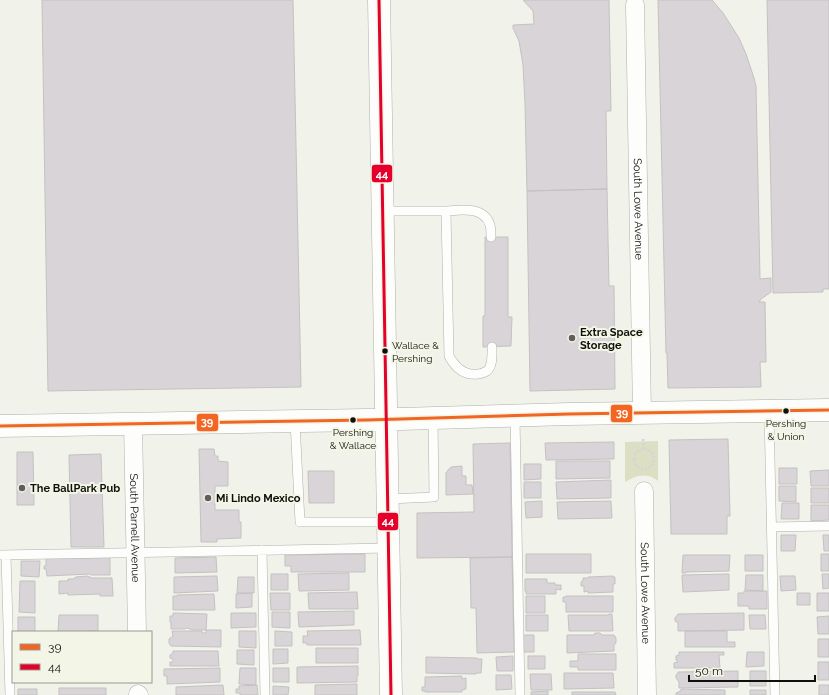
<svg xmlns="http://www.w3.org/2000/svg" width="829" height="695" viewBox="0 0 829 695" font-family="Raleway,sans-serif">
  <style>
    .green { fill: #dcdfc4 }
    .building { fill: #d9d4d8; stroke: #c3c2c1 }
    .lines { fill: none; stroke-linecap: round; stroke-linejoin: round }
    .lane-casing { stroke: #afb0aa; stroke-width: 10 }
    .street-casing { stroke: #afb0aa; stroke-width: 19 }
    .secondary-casing { stroke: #afb0aa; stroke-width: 23 }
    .path { stroke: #d4d5d2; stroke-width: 2.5; stroke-dasharray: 2 2; stroke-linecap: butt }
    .lane { stroke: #fdfdfc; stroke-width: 9 }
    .street { stroke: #fdfdfc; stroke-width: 18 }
    .secondary { stroke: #fdfdfc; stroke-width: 22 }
    .bus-1-casing { stroke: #f3f6e7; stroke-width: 6 }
    .bus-2-casing { stroke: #f3f6e7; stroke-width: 6 }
    .bus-1 { stroke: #f26522; stroke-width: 3 }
    .bus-2 { stroke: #e4002b; stroke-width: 3 }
    .poi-dot { fill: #5f5f59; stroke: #f3f6e7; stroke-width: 1.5 }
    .bus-dot { fill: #10100b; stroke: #f3f6e7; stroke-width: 1.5 }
    .labels { text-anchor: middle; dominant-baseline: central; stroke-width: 4; stroke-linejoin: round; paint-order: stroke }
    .bus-label { font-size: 10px; fill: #10100b; stroke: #f3f6e7 }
    .street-label { font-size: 11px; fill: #10100b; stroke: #f3f6e7 }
    .poi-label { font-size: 11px; font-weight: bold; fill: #10100b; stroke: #f3f6e7; text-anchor: start }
    .line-badge { stroke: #f3f6e7; stroke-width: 1.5 }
    .badge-label { font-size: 11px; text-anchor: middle; font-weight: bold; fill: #fff }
  </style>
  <rect width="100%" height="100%" fill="#f1f2ea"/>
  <path class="green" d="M658,441V481C647,472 636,475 625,482V442Z"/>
  <path class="building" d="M42,0H293L301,387L48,391Z
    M523,0H609L611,111H606L607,189L527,191L525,103L523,65L519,41L513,28V25L534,24L533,11Z
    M658,0H712L723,13L739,38L746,54L754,78L756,86L760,279L771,278V292L761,299L759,302H765L766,362H760L761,387L668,388L667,353H666Z
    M767,0H829V289H823V292L773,293Z
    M607,189L609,286H614L615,389L530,391L527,191Z
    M485,237H508V317H512L511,346L483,347V316H485Z
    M728,439L730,516H727V534H671L669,440Z
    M614,442V459L546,460L545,443Z
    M510,443L512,557L417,558V513L474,512L473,444Z
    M199,449H214L215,456H218V461L228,462V486H215V510H239V522H241V538L217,539V542H201Z
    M17,452H33L34,505H17Z
    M101,454L104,547H71L69,455Z
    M556,461H610V478L556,479Z
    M524,464H541V479L524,480Z
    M462,466V476H466V485H472L473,494L446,495V473L448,470L451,467Z
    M779,468H797V484H779Z
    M829,470V486H811L810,471Z
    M308,471H334V503H309Z
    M611,480V498L557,499L556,482Z
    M524,482H541V498H524Z
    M779,486H796V502L779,501Z
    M811,488H829V503H811Z
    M542,501V517L526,518L525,502Z
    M611,501L612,518L558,519L557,502Z
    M782,503H799V519H781Z
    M811,505H829V520L811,521Z
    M781,535H796L795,551H781Z
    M823,535H829V551H824Z
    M365,554V572H291V566H285V555Z
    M526,554H591V573H526Z
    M821,554H829V571H821Z
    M683,555H730L729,571L686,572V573H682Z
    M745,555H763V571H745Z
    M110,557V575H91L90,574L47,576L46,569H44V566H46V558Z
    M216,557L217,572L175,573V558Z
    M512,557L514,652L477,653L476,608H471L470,558Z
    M21,561H40L39,577L21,576Z
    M349,573V590L299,591L298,574Z
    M271,574H288V590H271Z
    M729,574V590L683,592L682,575Z
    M822,574H829V588L823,589Z
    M746,575H763V591L745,590Z
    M87,576L92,578H112L113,596H100V594L68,595V593L59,594V581H68V579H73L76,577Z
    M217,576L218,591L174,593V577Z
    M613,576V577H615V584H613V592L588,593V591L584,592V586H581V582L583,581V578H588V577Z
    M780,576H795L796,590L781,591Z
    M238,577H254V593H237Z
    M525,579H547V583H555V585H561V590L556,589V594H526V591H525Z
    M20,581H35V613L19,612Z
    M744,591H767V609H749V606H738V593H744Z
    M357,592L358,609H309L308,593Z
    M252,593V607L236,608V594Z
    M270,593H290V610H271Z
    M797,593H810V605H797Z
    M817,593H829V611H817Z
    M214,594L215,610H173V596H177V595Z
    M526,596H545V613H526Z
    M566,596H613V612H566V602H563V597H566Z
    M354,611V625L299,627L298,612Z
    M272,612H290V628L272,627Z
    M173,613L207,614L206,630H193L187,628H186L185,629H171V622H170V616H173Z
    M231,613H256V627L231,628Z
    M744,613V630L678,631V623L675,621V618L678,614Z
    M609,614H612L613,631H569L568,615H609Z
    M59,615H98V631L58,632Z
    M526,615H548V631H526Z
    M749,615H765L766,629H750Z
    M829,616V634H818L817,617Z
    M18,617H35V632H18Z
    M206,630H221V647L171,646L169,643V639L173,636L172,631H202V633H206Z
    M360,630L361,645H307V643H303V636H308L307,631Z
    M239,631H256V648L239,647Z
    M275,631L292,632V646H275Z
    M685,631H727V642H735V647H685Z
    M595,633H600L602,635H614L616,638V643L614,645V651L567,653V635H594Z
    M522,635H534V652H523Z
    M818,639H829V657H818Z
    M316,648H358V663H316Z
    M273,649H288V663L273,664Z
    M237,650H254V665L237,664Z
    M173,651H218L219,666H170V662H173V659L170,658V655L173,653Z
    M679,652H724V655H719L720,668H674V663L678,662L676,660V656L679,655Z
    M747,652H764V666L746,667Z
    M578,654H616V670H578V667H570V661H578Z
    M513,656V671H497L496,657Z
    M528,656H545V669H528Z
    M426,657L477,658V659H482L481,673H476V674L426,673Z
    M818,662H829V680H818Z
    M358,666V676H357V682L297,683V667Z
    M220,668V682L167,684V676H164V669Z
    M240,668H256V685L239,684Z
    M273,668H289V682H273Z
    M738,671V687L679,688V682L676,678V675L678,673V672Z
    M750,671H766V686H750Z
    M564,673H613L614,688L564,689Z
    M530,674H551L552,690H531Z
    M496,675H511L512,689L496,690Z
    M462,676V679L466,678V689L462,690V692H425V691H422V687H425V677Z
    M357,684V695H315V685Z
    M223,685L224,695H176V687Z
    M257,685L258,695H240V693H236V689H239V686Z
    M819,685H829V695H819Z
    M273,686L289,687L288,695H273Z
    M59,688H106V695H59Z
    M18,689H37V695H18Z
    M681,689L725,690V695H676V693L681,691Z
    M750,690H766V695H750Z
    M548,691V695H531V692Z
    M572,692H615L616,695H572Z"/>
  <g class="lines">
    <defs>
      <path id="lane" d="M383,211H446L449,356C455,367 464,376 478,374C480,374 485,372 487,371C493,366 492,354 492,347
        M446,211C461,210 484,206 490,225C491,228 491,233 491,237
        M769,411L775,695
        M515,416L520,695
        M295,421L300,522H388
        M388,499L434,497L433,418
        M771,527L829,526
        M262,550L265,695
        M0,555L389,548
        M6,555L10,695"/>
      <g id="street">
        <path id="s1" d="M635,5L642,413"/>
        <path id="s2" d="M133,423L137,632"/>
        <path id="s3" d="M644,491L647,695"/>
        <path d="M138,694L139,695"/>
      </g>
      <path id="secondary" d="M379,0L391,695
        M0,426L367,420L569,414L829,410"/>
    </defs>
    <use href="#lane" class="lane-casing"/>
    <use href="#street" class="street-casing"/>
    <use href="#secondary" class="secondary-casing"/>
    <path class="path" d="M643,439L644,450
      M634 459a10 10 0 1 1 20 0a10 10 0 1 1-20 0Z"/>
    <use href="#lane" class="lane"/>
    <use href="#street" class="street"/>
    <use href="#secondary" class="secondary"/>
    <defs>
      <path id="bus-1" d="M0,426L367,420L569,414L829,410"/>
      <path id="bus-2" d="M379,0L391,695"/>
    </defs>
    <use href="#bus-1" class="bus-1-casing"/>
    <use href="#bus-2" class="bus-2-casing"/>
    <use href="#bus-1" class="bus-1"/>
    <use href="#bus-2" class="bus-2"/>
  </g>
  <g class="poi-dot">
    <circle cx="572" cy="338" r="4"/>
    <circle cx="22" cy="488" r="4"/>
    <circle cx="208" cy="498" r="4"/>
  </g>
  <g class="bus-dot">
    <circle cx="385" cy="351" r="3.5"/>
    <circle cx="786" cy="411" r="3.5"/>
    <circle cx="353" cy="420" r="3.5"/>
  </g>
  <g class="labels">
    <g class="bus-label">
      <text x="392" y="345" text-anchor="start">Wallace &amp;<tspan x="392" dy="13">Pershing</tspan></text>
      <text x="786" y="423">Pershing<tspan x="786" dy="13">&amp; Union</tspan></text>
      <text x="353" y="432">Pershing<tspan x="353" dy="13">&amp; Wallace</tspan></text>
    </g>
    <g class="street-label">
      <text stroke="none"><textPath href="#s1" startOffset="204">South Lowe Avenue</textPath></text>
      <text stroke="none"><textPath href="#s2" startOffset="105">South Parnell Avenue</textPath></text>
      <text stroke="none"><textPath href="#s3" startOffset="102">South Lowe Avenue</textPath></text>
    </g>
    <g class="poi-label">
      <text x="580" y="332">Extra Space<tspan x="580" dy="13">Storage</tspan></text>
      <text x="30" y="488">The BallPark Pub</text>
      <text x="216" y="498">Mi Lindo Mexico</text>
    </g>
  </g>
  <g class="line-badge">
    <rect x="371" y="164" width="22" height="19" rx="4" fill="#e4002b"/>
    <rect x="610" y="404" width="23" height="19" rx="4" fill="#f26522"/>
    <rect x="196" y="413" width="23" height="19" rx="4" fill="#f26522"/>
    <rect x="377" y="512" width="22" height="19" rx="4" fill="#e4002b"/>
  </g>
  <g class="badge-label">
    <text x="382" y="178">44</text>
    <text x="622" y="417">39</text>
    <text x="207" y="426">39</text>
    <text x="388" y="525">44</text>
  </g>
  <rect x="12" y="631" width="140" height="52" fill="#f3f6e7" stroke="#989a8f"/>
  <rect x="20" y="644" width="20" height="6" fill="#f26522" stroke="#989a8f"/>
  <text x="48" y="651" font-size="12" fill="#10100b">39</text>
  <rect x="20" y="664" width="20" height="6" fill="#e4002b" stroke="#989a8f"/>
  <text x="48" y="671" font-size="12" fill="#10100b">44</text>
  <path d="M689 675v6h126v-6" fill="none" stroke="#10100b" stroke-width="2"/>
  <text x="695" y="675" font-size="12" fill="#10100b" stroke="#f3f6e7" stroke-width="3" paint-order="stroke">50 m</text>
</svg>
